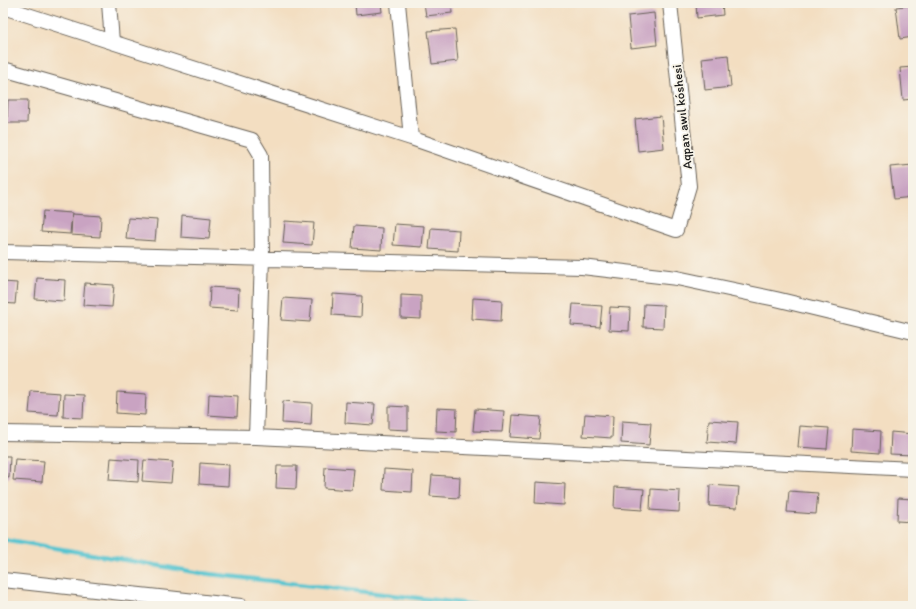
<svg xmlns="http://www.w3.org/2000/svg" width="916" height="609" viewBox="0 0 916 609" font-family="Itim,sans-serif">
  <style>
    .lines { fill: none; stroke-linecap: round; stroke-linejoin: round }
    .stream { stroke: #58c5d0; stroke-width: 4.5 }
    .building { fill: #c9a3c2 }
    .street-casing { stroke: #676056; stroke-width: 16 }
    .street { stroke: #fff; stroke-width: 14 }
    .labels { text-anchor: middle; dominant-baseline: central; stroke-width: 3.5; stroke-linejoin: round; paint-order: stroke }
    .street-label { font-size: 13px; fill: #1c1c1c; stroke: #f7f3e8 }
  </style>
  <rect width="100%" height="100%" fill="#f7f3e8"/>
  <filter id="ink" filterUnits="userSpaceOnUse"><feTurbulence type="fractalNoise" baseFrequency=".025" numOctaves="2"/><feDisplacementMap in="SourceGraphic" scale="8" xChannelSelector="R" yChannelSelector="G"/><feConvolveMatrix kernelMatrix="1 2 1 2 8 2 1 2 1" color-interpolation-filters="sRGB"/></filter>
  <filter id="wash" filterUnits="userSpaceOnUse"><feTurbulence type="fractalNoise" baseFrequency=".012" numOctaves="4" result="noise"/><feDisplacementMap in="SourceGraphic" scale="16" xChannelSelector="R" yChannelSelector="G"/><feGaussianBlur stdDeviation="0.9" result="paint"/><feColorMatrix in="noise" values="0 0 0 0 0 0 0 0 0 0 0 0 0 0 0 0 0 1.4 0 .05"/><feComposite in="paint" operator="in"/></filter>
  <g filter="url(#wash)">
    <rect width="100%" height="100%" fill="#f3dec1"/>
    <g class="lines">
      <path class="stream" d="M3,539L201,573L487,606"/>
    </g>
    <g id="blocks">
      <path class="building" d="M355,3H381L382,12L356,15Z
        M424,3H451L452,13L426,16Z
        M696,3H722L723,15L697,18Z
        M913,5V37L900,39L896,7Z
        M654,13L657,45L631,48L628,16Z
        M455,29L458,61L432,64L428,31Z
        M728,55L731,87L705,90L702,58Z
        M913,67V99L903,100L900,68Z
        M8,100H28L27,123H7Z
        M661,116L664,148L638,151L635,119Z
        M913,165V197L894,199L890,167Z
        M43,211L72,213L70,234L41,232Z
        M72,214L101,216L100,237L71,235Z
        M182,215L211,218L209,239L181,237Z
        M128,218L157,220L155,241L126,239Z
        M285,221L314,223L312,245L283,243Z
        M395,224L424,226L422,247L393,245Z
        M354,226L382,228L381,250L352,248Z
        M431,228L459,230L458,251L429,249Z
        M37,278L65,280L64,301L35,299Z
        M3,282L17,283L15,304L3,303Z
        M85,283L114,285L112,307L83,305Z
        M210,287L239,289L238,310L209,308Z
        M333,294L362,296L361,317L332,315Z
        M401,295L421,296V319L401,318Z
        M283,298L312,300L310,322L281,320Z
        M473,298L502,300L501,321L472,319Z
        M573,304L602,306L600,327L571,325Z
        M644,304L664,305L663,328L643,327Z
        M610,307L630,308L629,331L609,330Z
        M31,391L60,393L58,415L29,413Z
        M117,392L146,394L145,415L116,413Z
        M64,394L84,395L83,418L63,417Z
        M209,394L238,396L237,417L208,415Z
        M283,401L312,403L311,425L282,423Z
        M346,402L375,404L373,425L345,423Z
        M388,406L408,407V430L388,429Z
        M437,408L457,409L456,432L436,431Z
        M475,409L504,411L502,432L473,431Z
        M585,414L613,416L612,438L583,436Z
        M512,415L541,417L539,439L510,437Z
        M709,420L738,422L736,444L707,442Z
        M622,421L651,423L649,445L621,443Z
        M800,426L829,428L827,449L798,447Z
        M852,429L881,431L880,453L851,451Z
        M891,432L913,434V455L890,454Z
        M3,456H10L9,478L3,477Z
        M111,458L139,460L138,482L109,480Z
        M15,459L44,461L42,482L13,480Z
        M144,460L173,462L171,483L142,481Z
        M200,463L229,465L228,486L199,484Z
        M277,466H297L296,489L276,488Z
        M325,467L354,469L352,490L324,488Z
        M384,469L413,471L412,492L383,490Z
        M432,475L460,477L459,498L430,496Z
        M536,482L565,484L564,505L535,503Z
        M710,485L739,487L737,508L709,506Z
        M615,487L644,489L642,510L614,508Z
        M651,489L680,491L679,512L650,510Z
        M789,491L818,493L816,514L787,512Z
        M898,498L913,499V522L897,521Z"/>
    </g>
  </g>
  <g filter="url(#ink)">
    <use href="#blocks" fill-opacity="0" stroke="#676056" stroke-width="1"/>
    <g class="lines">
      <defs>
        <path id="street" d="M109,3L112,42
          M398,3L411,138
          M3,7L411,138L676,230L689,186L670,3
          M3,69L252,140L261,155L262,258L256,437
          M3,252L582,267L677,278L776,299L913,332
          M3,433L256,437L913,469
          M3,580L241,606"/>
      </defs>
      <use href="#street" class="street-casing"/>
      <use href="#street" class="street"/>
    </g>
  </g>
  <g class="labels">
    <g class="street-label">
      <text transform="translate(682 117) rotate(-96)">Aqpan awıl kóshesi</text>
    </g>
  </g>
  <rect width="916" height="609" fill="none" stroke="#f7f3e8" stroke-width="16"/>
</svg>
